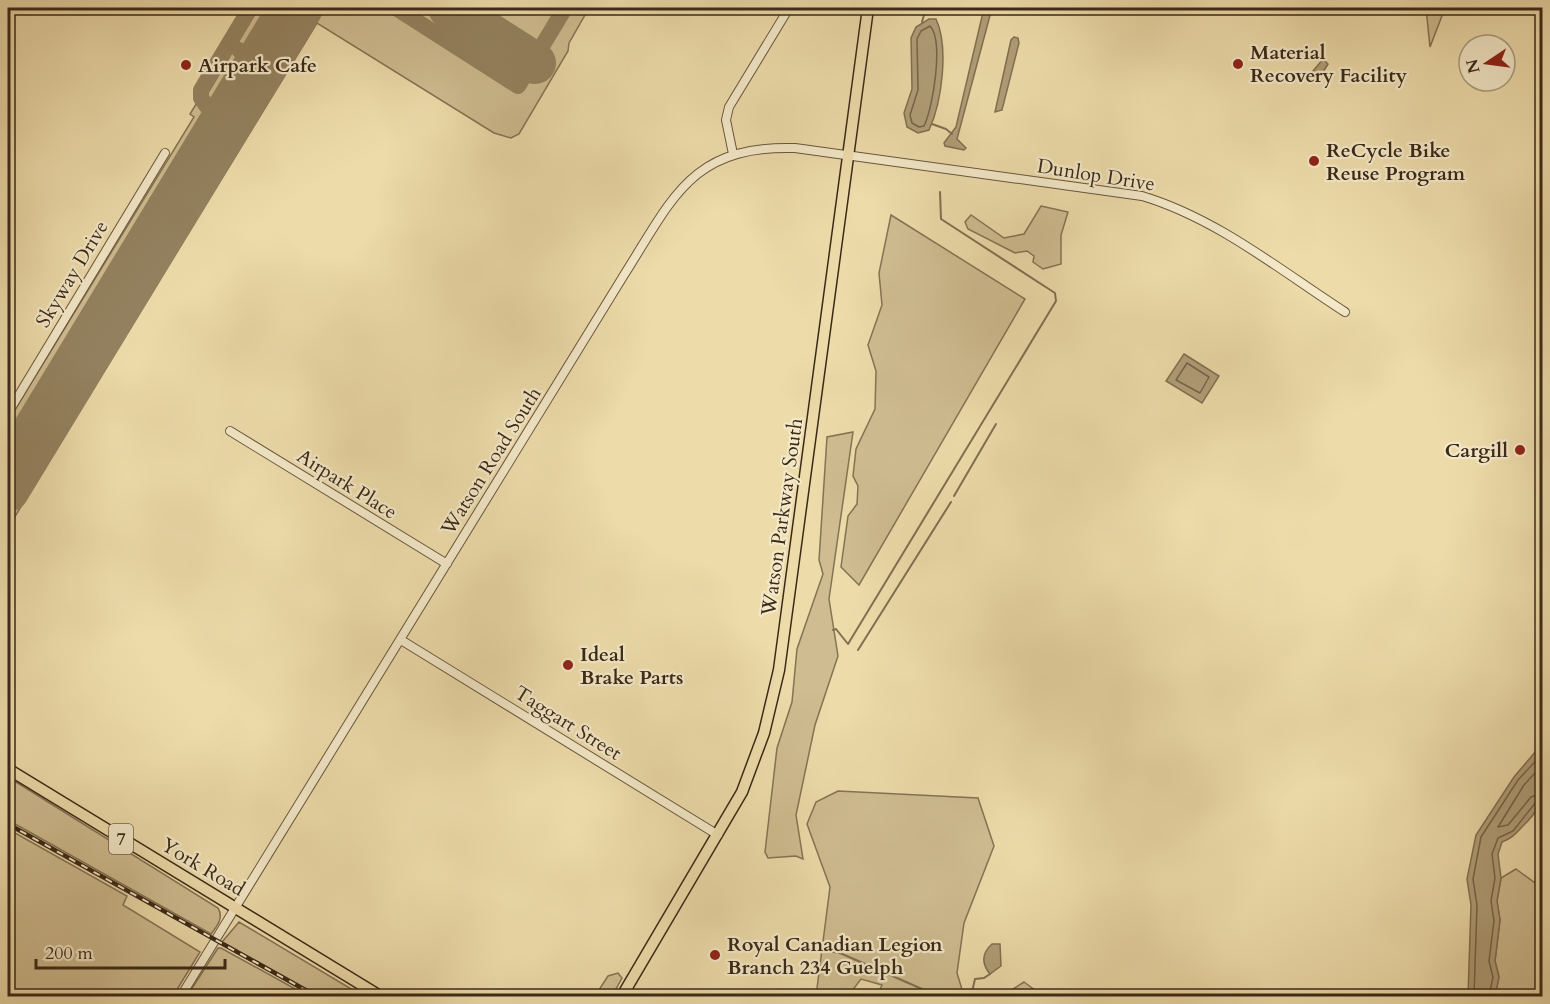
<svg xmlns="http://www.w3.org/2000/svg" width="1550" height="1004" viewBox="0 0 1550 1004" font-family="Cardo,serif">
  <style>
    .green { fill: #cfbd91; stroke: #847354; stroke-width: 1.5 }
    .water { fill: #b09e78; stroke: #816f51; stroke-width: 1.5 }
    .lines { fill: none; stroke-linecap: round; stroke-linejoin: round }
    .shore { stroke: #756448; stroke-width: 1.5 }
    .stream { stroke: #816f51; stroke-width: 2 }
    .taxiway { stroke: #948260; stroke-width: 16 }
    .runway { stroke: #948260; stroke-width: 42 }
    .minor-casing { stroke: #67563c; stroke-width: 10 }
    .major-casing { stroke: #3a2917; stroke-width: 13 }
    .minor { stroke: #f3e8c8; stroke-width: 8 }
    .major { stroke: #eddbaa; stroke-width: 10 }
    .rail-casing { stroke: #3a2917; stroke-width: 4.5 }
    .rail { stroke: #f3e8c8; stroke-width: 2; stroke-dasharray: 7; stroke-linecap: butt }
    .poi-dot { fill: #8f2418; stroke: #f3e8c8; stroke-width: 2 }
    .labels { text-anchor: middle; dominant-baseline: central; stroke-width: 4.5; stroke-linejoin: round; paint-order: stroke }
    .shield { fill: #f3e8c8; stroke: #72624c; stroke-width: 1.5 }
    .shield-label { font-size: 18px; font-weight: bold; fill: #3a2917 }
    .poi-label { font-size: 20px; font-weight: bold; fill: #3a2917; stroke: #f3e8c8; text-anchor: start }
    .street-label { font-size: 20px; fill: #3a2917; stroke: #f3e8c8 }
  </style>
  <rect width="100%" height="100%" fill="#eddbaa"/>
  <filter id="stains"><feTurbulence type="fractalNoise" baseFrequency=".00333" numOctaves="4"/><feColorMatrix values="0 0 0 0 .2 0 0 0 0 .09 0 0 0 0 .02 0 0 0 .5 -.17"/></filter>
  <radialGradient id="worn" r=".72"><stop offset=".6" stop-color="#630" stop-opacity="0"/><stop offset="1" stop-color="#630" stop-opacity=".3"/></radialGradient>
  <path class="green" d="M246,8H555L564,14L568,8H589L569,43L568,51L519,134L511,138L494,133L317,23L8,528V421L194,117L190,114L201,96L205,98L255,14Z
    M1426,8H1445L1430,47Z
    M1041,206L1068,212L1061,235V264L1043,269L1033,262L1034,256L1027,251L1015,253L968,229L965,222L971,215L1004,238L1024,234Z
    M891,215L1025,299L859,585L841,567L848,516L857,504L858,486L853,476L856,449L875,409L876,371L868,345L882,305L879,273Z
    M853,432L829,599L838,656L815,725L796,815L803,859L796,856L768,858L765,852L777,748L792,702L797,649L823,574L819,560L827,437Z
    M8,777L218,908C224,918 217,926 211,934L8,820Z
    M838,791L978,798L994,846L964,923L957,973L964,996H877L882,985L861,979L848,996H816L830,887L807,824L816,802Z
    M8,829L127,896L123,905L200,952L173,996H8Z
    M1516,869L1542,888V996H1495L1499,977L1495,961L1500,920L1497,901L1501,878Z
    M239,922L363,996H319L222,942Z
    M218,948H221L308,996H187Z
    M618,973L622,978L612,996H595L608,976Z
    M1024,982L1043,996H1002Z"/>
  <path class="water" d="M984,8H992L957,139L966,148L964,150L945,146L944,143L956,127Z
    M929,19H936C949,47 942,102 929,130L918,133L907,127L904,113L912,89L911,38L916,27Z
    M1014,37L1018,38L1019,43L1002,110L995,112L1011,40Z
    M1323,59L1328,64L1316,83H1310L1308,77Z
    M1184,354L1219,376L1202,403L1166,381Z
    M1542,744C1543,774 1549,800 1527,822C1517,831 1515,837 1502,842L1498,854L1501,878L1497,901L1500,920L1495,961L1499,977L1495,996H1468L1471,905L1467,879L1476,835L1514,777Z
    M992,944H1000L1001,966L990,974C981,963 982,953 992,944Z"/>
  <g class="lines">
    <path class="shore" d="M930,26C944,41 933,108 924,126L919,127L912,123L910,115L918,90L917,39L921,31Z
      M1187,363L1209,377L1200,393L1176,380Z
      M1542,765L1524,785L1498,827L1508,825L1531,797L1542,793
      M1474,996L1477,905L1473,879L1481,837L1518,780L1542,754
      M1489,996L1493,977L1489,961L1494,921L1491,901L1495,878L1492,854L1498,838L1513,831L1536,802L1542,800"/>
    <path class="stream" d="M922,22L926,8
      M932,124L946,129L952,134
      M954,496L996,424
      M833,630L836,629L848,644L1056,301L1055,293L941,219L940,192
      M858,650L951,502
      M828,951L840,953L938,996
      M971,996L975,979L984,978L990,974"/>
    <path class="taxiway" d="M396,8L518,86L565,8
      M239,50L266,66
      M211,112L201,98V90L249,10
      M135,238L154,251
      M8,447L274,8"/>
    <path class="runway" d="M449,8L535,63
      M8,491L302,8"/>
    <defs>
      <path id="minor" d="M733,154L726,120L729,107L789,8
        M8,413L165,153
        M230,431L447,564
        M401,640L718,835
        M181,996L624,275C673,198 691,145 795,148L1142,196C1216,218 1280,270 1345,312"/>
      <path id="major" d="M8,769L380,996
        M622,996L742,792L764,733L779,670L868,8"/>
    </defs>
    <use href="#minor" class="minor-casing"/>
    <use href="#major" class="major-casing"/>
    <use href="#minor" class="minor"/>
    <use href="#major" class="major"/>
    <defs>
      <path id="rail" d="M8,824L316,996"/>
    </defs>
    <use href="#rail" class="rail-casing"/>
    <use href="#rail" class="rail"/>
  </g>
  <g class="poi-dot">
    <circle cx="1238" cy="64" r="6"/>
    <circle cx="186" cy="65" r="6"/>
    <circle cx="1314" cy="161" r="6"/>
    <circle cx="1520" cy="450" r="6"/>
    <circle cx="568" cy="665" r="6"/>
    <circle cx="715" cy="955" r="6"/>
  </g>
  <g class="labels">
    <rect class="shield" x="109" y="824" width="24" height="30" rx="4.5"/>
    <g class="shield-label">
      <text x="121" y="839">7</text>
    </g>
    <g class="poi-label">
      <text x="1250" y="52">Material<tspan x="1250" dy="23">Recovery Facility</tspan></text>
      <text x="198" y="65">Airpark Cafe</text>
      <text x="1326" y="150">ReCycle Bike<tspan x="1326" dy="23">Reuse Program</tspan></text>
      <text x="1508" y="450" text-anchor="end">Cargill</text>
      <text x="580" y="654">Ideal<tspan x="580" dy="23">Brake Parts</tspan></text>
      <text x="727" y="944">Royal Canadian Legion<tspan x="727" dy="23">Branch 234 Guelph</tspan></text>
    </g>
    <g class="street-label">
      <text transform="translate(1096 175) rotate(9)">Dunlop Drive</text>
      <text transform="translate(72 274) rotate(-59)">Skyway Drive</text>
      <text transform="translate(491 461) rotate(-58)">Watson Road South</text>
      <text transform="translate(347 484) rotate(32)">Airpark Place</text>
      <text transform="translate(782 517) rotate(-82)">Watson Parkway South</text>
      <text transform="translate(568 723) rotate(32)">Taggart Street</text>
      <text transform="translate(203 867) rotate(31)">York Road</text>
    </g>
  </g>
  <rect width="1550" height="1004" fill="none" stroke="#eddbaa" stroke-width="30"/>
  <rect x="9" y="9" width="1532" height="986" fill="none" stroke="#3a2917" stroke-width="3"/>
  <rect x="15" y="15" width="1520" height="974" fill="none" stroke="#3a2917" stroke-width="1.5"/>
  <g transform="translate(1487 63) rotate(257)"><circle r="28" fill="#f3e8c8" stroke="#a99c81" stroke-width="1.5"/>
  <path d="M0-4.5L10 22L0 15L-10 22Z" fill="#8f2418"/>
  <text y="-9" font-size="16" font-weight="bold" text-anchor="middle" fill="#3a2917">N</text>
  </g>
  <path d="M36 959v9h189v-9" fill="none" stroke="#3a2917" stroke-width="3"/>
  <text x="45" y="959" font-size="18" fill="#3a2917" stroke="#f3e8c8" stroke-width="4.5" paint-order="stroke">200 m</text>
  <rect width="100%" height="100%" filter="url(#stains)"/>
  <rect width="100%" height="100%" fill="url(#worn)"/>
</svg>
